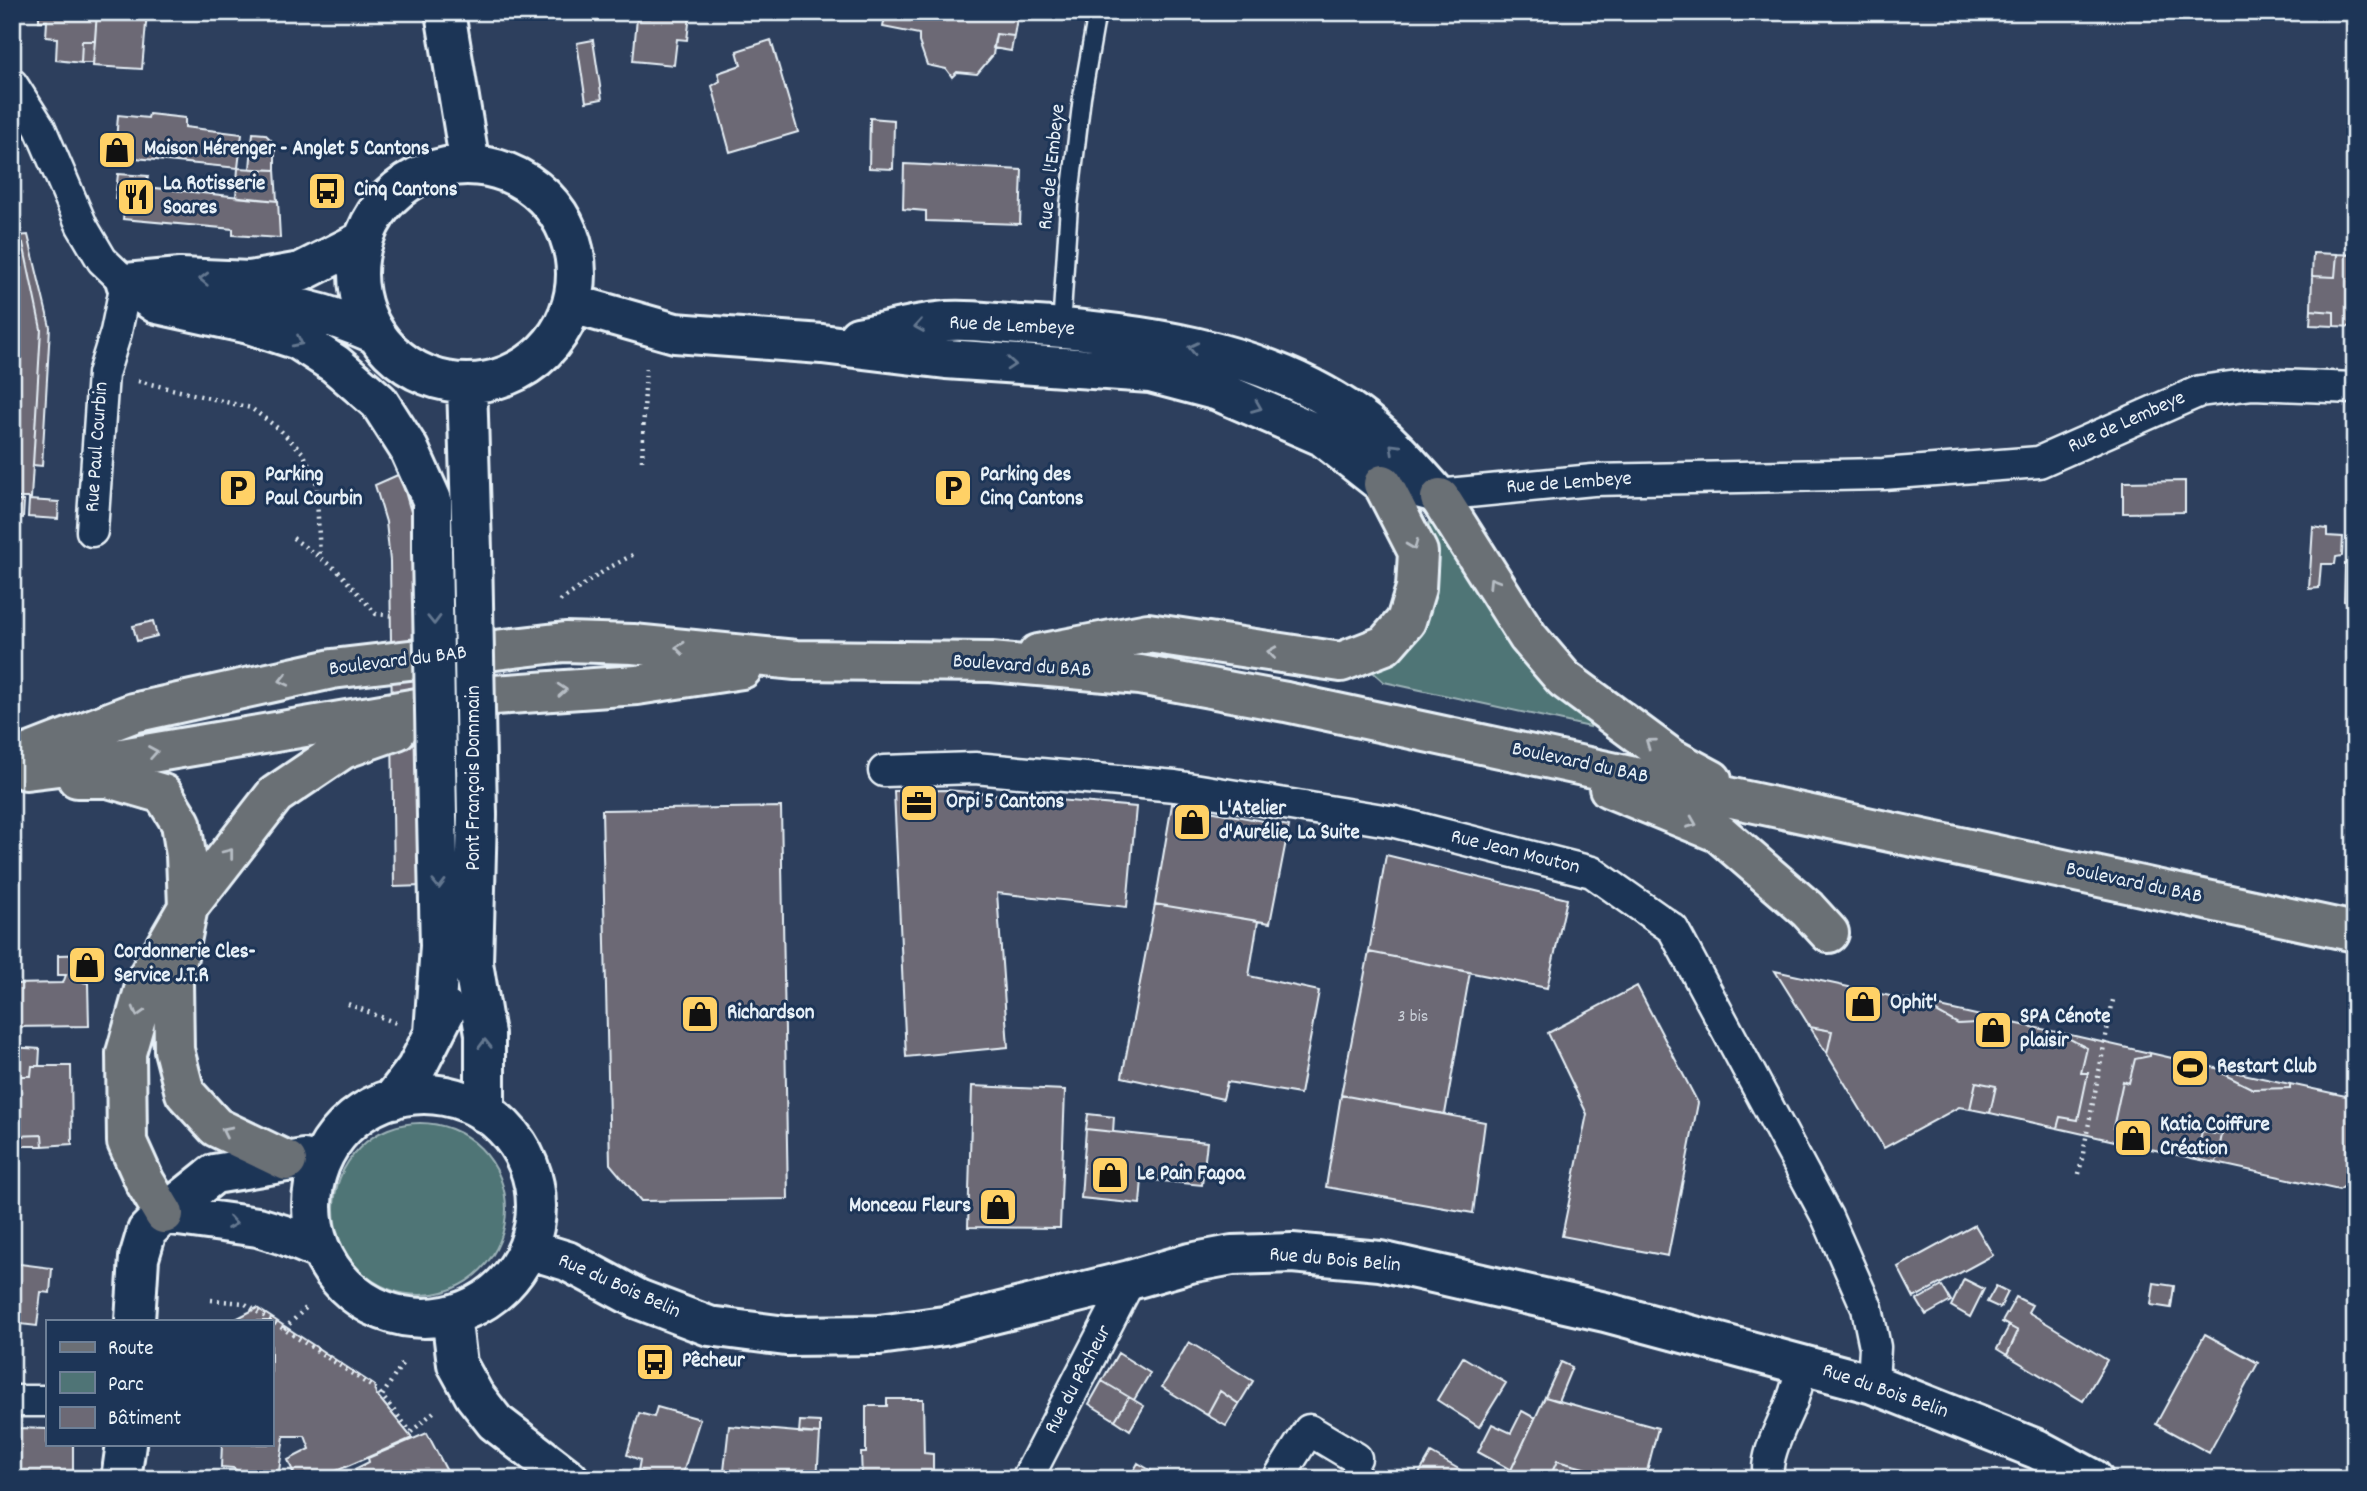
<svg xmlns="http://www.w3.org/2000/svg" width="2367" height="1491" viewBox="0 0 2367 1491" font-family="Dekko,sans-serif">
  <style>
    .green { fill: #4f7476; stroke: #9cb2b7; stroke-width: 2 }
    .building { fill: #6c6975; stroke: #e8f1f8; stroke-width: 2 }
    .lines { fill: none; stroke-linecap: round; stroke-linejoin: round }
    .lane-casing { stroke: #e8f1f8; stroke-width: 21 }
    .street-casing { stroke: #e8f1f8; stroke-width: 35 }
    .secondary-casing { stroke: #e8f1f8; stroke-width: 44 }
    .primary-casing { stroke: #e8f1f8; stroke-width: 44 }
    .path { stroke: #e8f1f8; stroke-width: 4.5; stroke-dasharray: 2 5; stroke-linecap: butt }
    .lane { stroke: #1d3557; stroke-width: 16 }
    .street { stroke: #1d3557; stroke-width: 30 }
    .secondary { stroke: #1d3557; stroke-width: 38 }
    .primary { stroke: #6b6f75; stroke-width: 38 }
    .secondary-bridge-casing { stroke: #e8f1f8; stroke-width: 44; stroke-linecap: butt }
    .secondary-bridge { stroke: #1d3557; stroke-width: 38 }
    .oneway { stroke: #64778f }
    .oneway2 { stroke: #b6bdc4 }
    .labels { text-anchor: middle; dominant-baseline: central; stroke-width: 6; stroke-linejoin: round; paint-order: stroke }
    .number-label { font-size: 18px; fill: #c9cfd7 }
    .poi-label { font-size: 21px; font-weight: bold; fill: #e8f1f8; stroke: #1d3557; text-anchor: start }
    .street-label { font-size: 21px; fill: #e8f1f8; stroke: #1d3557 }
  </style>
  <rect width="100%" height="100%" fill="#2d3f5d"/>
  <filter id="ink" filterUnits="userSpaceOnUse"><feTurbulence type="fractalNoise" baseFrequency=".0143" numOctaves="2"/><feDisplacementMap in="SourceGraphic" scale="14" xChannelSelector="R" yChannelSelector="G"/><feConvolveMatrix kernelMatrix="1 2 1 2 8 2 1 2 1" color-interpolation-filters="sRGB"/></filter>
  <g filter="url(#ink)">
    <path class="green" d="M1429,522L1439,524L1590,718V727L1384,682L1373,672C1397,656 1437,605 1436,575C1435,568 1435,560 1434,553C1433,542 1427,534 1429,522Z
      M334 1209a86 86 0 1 1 172 0a86 86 0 1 1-172 0Z"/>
    <path class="building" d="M39,12H97L95,41H82L81,63L56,60L57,38L46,37L47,21H39Z
      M97,12H147L142,69L93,66Z
      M651,12L690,15L687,40L677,39L674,65L633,61L637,18H650Z
      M886,12H1018L1014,36L996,34L993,55L977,74L957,72L952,77L946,69L927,65L919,42V34L883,27Z
      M996,34L1014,36L1011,51L993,48Z
      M593,40L602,99L586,102L577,43Z
      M771,40L798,132L730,152L712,86L720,81L718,73L741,65L737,51Z
      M82,41H95L93,63H81Z
      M149,114L185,118V127L242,134L238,168L115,156L118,115L148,118Z
      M870,118L894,120L893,169L869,168Z
      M253,133L265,134L275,144V170L250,169Z
      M904,164L1022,170L1020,224L926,221V211L903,209Z
      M238,168L275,170L277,201L236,197Z
      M118,174L148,176L146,187L278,201L280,238L233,235V229L123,219L125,200L115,199Z
      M12,212L18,244L23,243L41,329L31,498H12Z
      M28,235L50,327L42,466L33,465L41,329L23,243L18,244L17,236Z
      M2313,253L2337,254L2335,277L2312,276Z
      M2337,254L2355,255V327L2334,326V312L2311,310L2312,276L2335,277Z
      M2311,310L2334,312V326L2310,325Z
      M400,474L413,519L417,560L423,886L394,887L390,561L386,522L375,485Z
      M2185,481V512L2123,513V482Z
      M29,500L59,502L58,519L28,517Z
      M12,501H24L23,518L12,517Z
      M2313,527L2327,529V536L2343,537L2342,556L2336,557L2335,564H2321L2319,588L2309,589Z
      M2345,564H2355V602L2344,601Z
      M153,621L157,636L137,641L133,626Z
      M947,790L1136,807L1127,907L997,893L1008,1047L906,1057L894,791Z
      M1172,804L1289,826L1270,923L1155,904Z
      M781,807L788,1199L641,1201L610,1164L602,810Z
      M1386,855L1567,899L1547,988L1369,952Z
      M1155,904L1258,921L1249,976L1319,991L1300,1094L1227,1082L1223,1099L1122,1077Z
      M1369,952L1470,972L1445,1114L1341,1095Z
      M100,954L101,973L78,974L83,982L88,983L89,1026L12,1027V984L63,983L66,975H58V955Z
      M1775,971L1927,1004V1007L1958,1024L1994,1022V1019L2066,1034V1037L2087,1048L2081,1073H2088L2078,1120L2060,1117L2057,1128L1990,1113L1996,1086L1976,1082L1970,1109L1959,1107L1884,1148L1827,1054L1832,1031L1810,1027Z
      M1637,986L1698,1103L1668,1256L1562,1236L1587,1114L1548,1033Z
      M1927,1004L1994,1019V1022L1958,1024L1927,1007Z
      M1810,1027L1832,1031L1827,1054Z
      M2066,1034L2150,1053V1056L2135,1059L2129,1083L2123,1081L2113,1128L2131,1132L2128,1144L2057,1128L2060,1117L2078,1120L2088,1073H2081L2087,1048L2066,1037Z
      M12,1047L40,1049L39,1066H32L31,1076H13Z
      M2150,1053L2220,1069L2219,1072L2253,1089L2290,1088V1084L2355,1098V1179L2339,1190L2216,1163L2222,1135L2202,1132L2196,1159L2128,1144L2131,1132L2113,1128L2123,1081L2129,1083L2135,1059L2150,1056Z
      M12,1058L13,1076H31L32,1066H71L72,1144L43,1146L42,1135L14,1136V1143H12Z
      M2220,1069L2290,1084V1088L2253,1089L2219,1072Z
      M1976,1082L1996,1086L1990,1113L1970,1109Z
      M972,1086L1065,1090L1060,1228L968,1227Z
      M1341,1095L1485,1122L1473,1213L1326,1187Z
      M1088,1114L1114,1117L1113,1132L1086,1129Z
      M1086,1129L1207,1142L1202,1185L1142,1179L1140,1204L1081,1198Z
      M2202,1132L2222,1135L2216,1163L2196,1159Z
      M42,1135L43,1146H15L14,1136Z
      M1975,1225L1993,1255L1914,1298L1898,1267Z
      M12,1263L52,1268L50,1293L41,1292L37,1326L12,1323Z
      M1964,1279L1984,1289L1970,1317L1951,1306Z
      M2154,1283L2174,1286L2171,1308L2151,1305Z
      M1942,1286L1951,1301L1926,1315L1917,1300Z
      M1996,1286L2008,1292L2000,1308L1987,1302Z
      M2016,1297L2032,1305L2028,1312L2107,1360L2083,1401L2007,1355L2018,1331L2002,1322Z
      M257,1308L374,1385L376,1394L412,1438L318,1479H296L288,1460L310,1449L305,1436H284L279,1471L262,1470L248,1478L233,1468L221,1467L222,1444H271V1321H232Z
      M2009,1326L2018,1331L2007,1355L1997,1349Z
      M2205,1334L2258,1363L2209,1453L2156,1424Z
      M1189,1342L1253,1381L1239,1404L1220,1391L1207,1415L1162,1387Z
      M1118,1353L1150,1373L1134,1400L1102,1381Z
      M1463,1357L1506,1383L1479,1427L1437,1400Z
      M1561,1362L1572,1367L1558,1401L1545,1397Z
      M1102,1381L1129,1397L1115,1420L1089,1404Z
      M1220,1391L1239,1404L1226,1426L1207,1415Z
      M1129,1397L1144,1406L1130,1430L1115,1420Z
      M1545,1397L1658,1428L1645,1479H1624L1557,1461L1549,1479H1530L1511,1470Z
      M887,1399H923L924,1453L933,1454V1479H862L861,1453H866V1406H887Z
      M657,1407L700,1419L681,1479H663L638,1471L640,1460L627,1455L639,1413L654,1417Z
      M1522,1411L1535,1418L1511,1470L1478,1452L1492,1424L1511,1433Z
      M800,1421L820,1422V1434L799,1433Z
      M729,1426L820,1434L817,1479H789L724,1471Z
      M18,1428L47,1429V1444H73V1479H18Z
      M427,1433L451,1479H360L355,1469L369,1462L368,1458Z
      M1431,1453L1476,1479H1416Z
      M1557,1461L1615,1476V1479H1549Z
      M1138,1463L1165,1479H1129Z
      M1097,1470L1111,1479H1091Z
      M745,1473L789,1477V1479H745Z"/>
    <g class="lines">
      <defs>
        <path id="lane" d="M1061,328L1069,205L1082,97L1097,12"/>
        <path id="street" d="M12,84L40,128L82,226L102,260L126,283L116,332L103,374L92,531
          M1421,493L1440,498L1448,494L1593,480L1883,474L2039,462L2200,391L2253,384L2355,388
          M884,771L975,768L1175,786L1395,822L1592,872L1673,929L1827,1217L1867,1308L1875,1347L1873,1384
          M12,1401H47
          M1027,1479L1130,1280
          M1278,1479L1309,1430L1356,1458
          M1769,1479C1763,1457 1784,1422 1792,1401C1796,1389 1800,1376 1803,1364"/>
        <path id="secondary" d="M445,12L470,165
          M358 274a109 109 0 1 1 218 0a109 109 0 1 1-218 0Z
          M126,283L157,304L249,324L298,340L335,364L379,402L409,449L432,500V551
          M126,283L180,278L250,281L301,272L362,241
          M230,304C281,299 330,314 376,334
          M573,304L675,333L822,344L946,359L1150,373L1218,391L1322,436L1383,484
          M858,337C887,332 918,323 947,321C971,319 998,324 1022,325C1135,332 1262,348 1357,416C1389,439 1414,469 1440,498
          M467,383L472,550
          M477,815L473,963L485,1034V1113
          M434,1033L440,946L437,816
          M312 1206a112 112 0 1 1 224 0a112 112 0 1 1-224 0Z
          M393,1099L416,1069L446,1010
          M164,1214L258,1227L284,1235L320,1250
          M528,1249L567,1261L638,1299L709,1326L786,1336L879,1335L944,1326L1130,1280L1190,1263L1232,1255L1292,1253L1380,1261L1605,1312L1873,1384L2037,1449L2093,1479
          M451,1315L457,1364L474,1395L495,1422L569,1479
          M135,1321L139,1258L147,1231L164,1214L214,1174L304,1159
          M121,1479L126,1444"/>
        <path id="primary" d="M1440,498L1528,637L1564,679L1671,758L1712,780
          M1038,654L1148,633L1341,662L1385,645L1406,621L1416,588L1418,552L1383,484
          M12,760L133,713L332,669L565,642L633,644L796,660L991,662L1140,675L1286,702L2355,932
          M26,770L116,759L494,695L637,685L742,669
          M77,778H108L163,794L181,823L186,855L188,907L173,981L174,1050L185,1093L216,1127L287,1161
          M1609,788L1719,833L1807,909L1829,933
          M164,1214L145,1182L127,1142L126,1053L148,976L188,907L275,795L343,749L397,730"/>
      </defs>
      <use href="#lane" class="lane-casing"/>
      <use href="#street" class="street-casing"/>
      <use href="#secondary" class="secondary-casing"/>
      <use href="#primary" class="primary-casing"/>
      <path class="path" d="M138,381L251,408L279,429L303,453L316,478L320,557
        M642,461L646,364
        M293,538L338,571L376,614L395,616
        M560,601L607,569L636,553
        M348,1004L396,1023
        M2079,1174L2113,1000
        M211,1300L244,1303L377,1390L382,1396
        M284,1329L308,1306
        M402,1364L382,1396L411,1432L437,1409"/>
      <use href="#lane" class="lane"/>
      <use href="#street" class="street"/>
      <use href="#secondary" class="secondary"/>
      <use href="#primary" class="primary"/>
      <defs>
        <path id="secondary-bridge" d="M472,550L477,815
          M432,551L437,816"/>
      </defs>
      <use href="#secondary-bridge" class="secondary-bridge-casing"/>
      <use href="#secondary-bridge" class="secondary-bridge"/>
    </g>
    <defs><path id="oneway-chevron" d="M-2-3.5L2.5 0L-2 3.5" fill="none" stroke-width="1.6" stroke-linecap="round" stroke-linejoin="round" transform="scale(1.75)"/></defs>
    <g class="oneway">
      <use href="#oneway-chevron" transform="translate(204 279) rotate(-178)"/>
      <use href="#oneway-chevron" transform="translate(919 326) rotate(170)"/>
      <use href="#oneway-chevron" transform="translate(298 342) rotate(26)"/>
      <use href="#oneway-chevron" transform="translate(1193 348) rotate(-167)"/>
      <use href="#oneway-chevron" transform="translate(1011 364) rotate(4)"/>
      <use href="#oneway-chevron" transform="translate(1257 407) rotate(22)"/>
      <use href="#oneway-chevron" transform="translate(1394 448) rotate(-136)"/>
      <use href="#oneway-chevron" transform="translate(434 620) rotate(89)"/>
      <use href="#oneway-chevron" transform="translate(439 884) rotate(89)"/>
      <use href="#oneway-chevron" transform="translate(485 1044) rotate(-91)"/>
      <use href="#oneway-chevron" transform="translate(232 1223) rotate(9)"/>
    </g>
    <g class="oneway2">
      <use href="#oneway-chevron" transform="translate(1413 545) rotate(68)"/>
      <use href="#oneway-chevron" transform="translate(1493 582) rotate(-122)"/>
      <use href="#oneway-chevron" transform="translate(680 648) rotate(-174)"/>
      <use href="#oneway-chevron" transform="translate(1272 652) rotate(-172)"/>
      <use href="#oneway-chevron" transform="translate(284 680) rotate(167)"/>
      <use href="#oneway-chevron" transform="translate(562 690) rotate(-4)"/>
      <use href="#oneway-chevron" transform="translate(1650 743) rotate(-144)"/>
      <use href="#oneway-chevron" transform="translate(153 752) rotate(-10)"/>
      <use href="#oneway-chevron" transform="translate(1692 823) rotate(22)"/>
      <use href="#oneway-chevron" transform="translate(229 853) rotate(-52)"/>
      <use href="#oneway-chevron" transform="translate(138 1012) rotate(106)"/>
      <use href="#oneway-chevron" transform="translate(226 1131) rotate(-154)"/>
    </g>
  </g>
  <defs>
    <symbol id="shop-square" viewBox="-11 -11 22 22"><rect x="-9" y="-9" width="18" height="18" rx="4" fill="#ffd166" stroke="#1d3557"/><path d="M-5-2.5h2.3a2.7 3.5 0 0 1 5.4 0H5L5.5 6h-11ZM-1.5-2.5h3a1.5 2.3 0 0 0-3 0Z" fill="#111"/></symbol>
    <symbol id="bus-square" viewBox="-11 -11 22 22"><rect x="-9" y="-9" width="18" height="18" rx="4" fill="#ffd166" stroke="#1d3557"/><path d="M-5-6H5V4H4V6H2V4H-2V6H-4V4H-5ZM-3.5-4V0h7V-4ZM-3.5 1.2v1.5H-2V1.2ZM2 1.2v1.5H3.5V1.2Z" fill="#111"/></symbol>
    <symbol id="restaurant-square" viewBox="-11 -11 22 22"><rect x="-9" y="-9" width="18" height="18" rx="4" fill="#ffd166" stroke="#1d3557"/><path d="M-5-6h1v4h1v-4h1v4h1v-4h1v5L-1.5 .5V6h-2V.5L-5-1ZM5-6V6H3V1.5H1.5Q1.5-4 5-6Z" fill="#111"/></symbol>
    <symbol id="parking-square" viewBox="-11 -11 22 22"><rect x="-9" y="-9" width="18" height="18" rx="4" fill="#ffd166" stroke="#1d3557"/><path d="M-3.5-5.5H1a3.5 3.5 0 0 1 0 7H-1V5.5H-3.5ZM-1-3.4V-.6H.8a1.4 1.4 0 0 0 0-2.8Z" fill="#111"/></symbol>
    <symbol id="office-square" viewBox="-11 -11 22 22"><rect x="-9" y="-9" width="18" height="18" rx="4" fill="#ffd166" stroke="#1d3557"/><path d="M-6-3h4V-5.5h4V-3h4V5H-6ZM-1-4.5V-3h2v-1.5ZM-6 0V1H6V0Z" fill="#111"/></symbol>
    <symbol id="stadium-square" viewBox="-11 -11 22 22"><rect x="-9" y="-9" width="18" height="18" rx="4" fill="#ffd166" stroke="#1d3557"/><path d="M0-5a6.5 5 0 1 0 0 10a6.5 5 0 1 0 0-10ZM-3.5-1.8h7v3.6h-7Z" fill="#111"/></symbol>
  </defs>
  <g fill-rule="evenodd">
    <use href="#shop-square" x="95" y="128" width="44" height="44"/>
    <use href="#bus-square" x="305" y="169" width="44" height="44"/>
    <use href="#restaurant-square" x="114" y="175" width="44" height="44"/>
    <use href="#parking-square" x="216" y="466" width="44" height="44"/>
    <use href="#parking-square" x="931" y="466" width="44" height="44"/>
    <use href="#office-square" x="897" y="781" width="44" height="44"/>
    <use href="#shop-square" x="1170" y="800" width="44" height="44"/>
    <use href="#shop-square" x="65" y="943" width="44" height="44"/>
    <use href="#shop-square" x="1841" y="982" width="44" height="44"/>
    <use href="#shop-square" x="678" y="992" width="44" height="44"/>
    <use href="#shop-square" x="1971" y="1008" width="44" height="44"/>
    <use href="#stadium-square" x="2168" y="1046" width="44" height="44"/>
    <use href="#shop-square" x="2111" y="1116" width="44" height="44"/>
    <use href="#shop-square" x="1088" y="1153" width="44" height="44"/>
    <use href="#shop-square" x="976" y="1185" width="44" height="44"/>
    <use href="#bus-square" x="633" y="1340" width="44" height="44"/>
  </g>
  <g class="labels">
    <g class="number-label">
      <text x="1413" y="1017">3 bis</text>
    </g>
    <g class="poi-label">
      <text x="144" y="150">Maison Hérenger - Anglet 5 Cantons</text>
      <text x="163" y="185">La Rotisserie<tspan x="163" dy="24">Soares</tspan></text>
      <text x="354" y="191">Cinq Cantons</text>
      <text x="265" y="476">Parking<tspan x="265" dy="24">Paul Courbin</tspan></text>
      <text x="980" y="476">Parking des<tspan x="980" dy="24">Cinq Cantons</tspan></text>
      <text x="946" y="803">Orpi 5 Cantons</text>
      <text x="1219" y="810">L'Atelier<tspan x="1219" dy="24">d'Aurélie, La Suite</tspan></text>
      <text x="114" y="953">Cordonnerie Cles-<tspan x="114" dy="24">Service J.T.R</tspan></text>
      <text x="1890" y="1004">Ophit'</text>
      <text x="727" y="1014">Richardson</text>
      <text x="2020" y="1018">SPA Cénote<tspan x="2020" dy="24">plaisir</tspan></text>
      <text x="2217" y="1068">Restart Club</text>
      <text x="2160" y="1126">Katia Coiffure<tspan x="2160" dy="24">Création</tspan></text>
      <text x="1137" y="1175">Le Pain Fagoa</text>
      <text x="971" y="1207" text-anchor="end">Monceau Fleurs</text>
      <text x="682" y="1362">Pêcheur</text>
    </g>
    <g class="street-label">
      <text transform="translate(1053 167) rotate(-84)">Rue de l'Embeye</text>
      <text transform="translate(1012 327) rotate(3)">Rue de Lembeye</text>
      <text transform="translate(2127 423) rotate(-24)">Rue de Lembeye</text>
      <text transform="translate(98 447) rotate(-86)">Rue Paul Courbin</text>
      <text transform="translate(1569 484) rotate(-4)">Rue de Lembeye</text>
      <text transform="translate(398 662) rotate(-7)">Boulevard du BAB</text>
      <text transform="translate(1022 667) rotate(4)">Boulevard du BAB</text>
      <text transform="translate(1580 764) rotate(12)">Boulevard du BAB</text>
      <text transform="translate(475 778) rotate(-90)">Pont François Dommain</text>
      <text transform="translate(1515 853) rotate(14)">Rue Jean Mouton</text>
      <text transform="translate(2134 884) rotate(12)">Boulevard du BAB</text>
      <text transform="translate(1335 1261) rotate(5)">Rue du Bois Belin</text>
      <text transform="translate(619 1287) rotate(24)">Rue du Bois Belin</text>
      <text transform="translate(1079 1380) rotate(-62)">Rue du Pêcheur</text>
      <text transform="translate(1885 1392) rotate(19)">Rue du Bois Belin</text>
    </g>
  </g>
  <rect width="2367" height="1491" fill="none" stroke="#1d3557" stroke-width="42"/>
  <rect x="21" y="21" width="2325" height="1449" fill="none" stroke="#e8f1f8" stroke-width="2.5" filter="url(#ink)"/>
  <rect x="46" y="1320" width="228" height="126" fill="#1d3557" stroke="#6e8097" stroke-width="2"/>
  <rect x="60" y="1342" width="35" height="10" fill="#6b6f75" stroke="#6e8097" stroke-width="2"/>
  <text x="108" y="1354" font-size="21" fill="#e8f1f8">Route</text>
  <rect x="60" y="1372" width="35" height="21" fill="#4f7476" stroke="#6e8097" stroke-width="2"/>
  <text x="108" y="1390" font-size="21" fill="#e8f1f8">Parc</text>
  <rect x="60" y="1407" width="35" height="21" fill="#6c6975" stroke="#6e8097" stroke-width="2"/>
  <text x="108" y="1424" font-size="21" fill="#e8f1f8">Bâtiment</text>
</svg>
